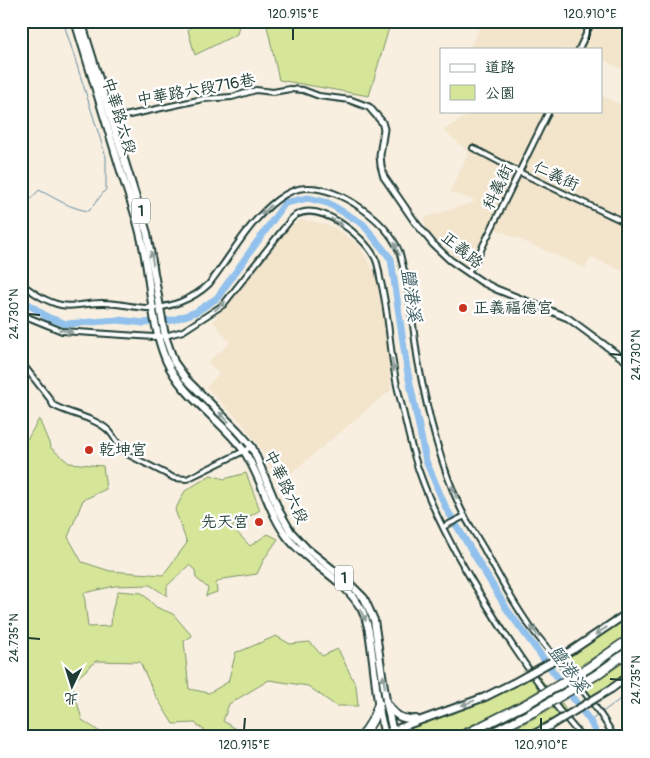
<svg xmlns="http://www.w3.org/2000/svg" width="650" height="758" viewBox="0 0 650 758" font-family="Pangolin,'LXGW WenKai TC',sans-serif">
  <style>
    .built { fill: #f3e4cc }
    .green { fill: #d6e699; stroke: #7a9266 }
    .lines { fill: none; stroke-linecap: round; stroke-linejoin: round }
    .stream { stroke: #638ca2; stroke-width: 1 }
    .river { stroke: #91c1ec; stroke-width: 7 }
    .minor-casing { stroke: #1f3d34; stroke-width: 8 }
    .tertiary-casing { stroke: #1f3d34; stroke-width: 9 }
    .primary-casing { stroke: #1f3d34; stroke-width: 10 }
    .motorway-casing { stroke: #1f3d34; stroke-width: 11 }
    .minor { stroke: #fff; stroke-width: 4 }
    .tertiary { stroke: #fff; stroke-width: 5 }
    .primary { stroke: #fff; stroke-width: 6 }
    .motorway { stroke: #fff; stroke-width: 8 }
    .primary-bridge-casing { stroke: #1f3d34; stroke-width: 10; stroke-linecap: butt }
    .motorway-bridge-casing { stroke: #1f3d34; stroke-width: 11; stroke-linecap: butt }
    .primary-bridge { stroke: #fff; stroke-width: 6 }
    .motorway-bridge { stroke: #fff; stroke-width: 8 }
    .oneway { fill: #8f9e9a }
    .ticks { fill: none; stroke: #1f3d34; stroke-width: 2 }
    .poi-dot { fill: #c8321e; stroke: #fff; stroke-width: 2 }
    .labels { text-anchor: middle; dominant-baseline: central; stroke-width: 4.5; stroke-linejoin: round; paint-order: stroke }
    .shield { fill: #fff; stroke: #627771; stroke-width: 1 }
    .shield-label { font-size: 15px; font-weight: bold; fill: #1f3d34 }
    .street-label { font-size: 16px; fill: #1f3d34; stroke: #fff }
    .poi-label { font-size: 16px; fill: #1f3d34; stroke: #fff; text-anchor: start }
    .water-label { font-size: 18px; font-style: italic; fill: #3c5e62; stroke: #fff }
    .neatline { fill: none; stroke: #1f3d34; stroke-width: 2 }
    .ticks-label { font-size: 12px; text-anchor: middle; fill: #1f3d34 }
  </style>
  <rect width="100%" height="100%" fill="#f8efe1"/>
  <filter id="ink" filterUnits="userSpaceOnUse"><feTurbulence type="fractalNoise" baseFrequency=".02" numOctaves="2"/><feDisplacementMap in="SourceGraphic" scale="10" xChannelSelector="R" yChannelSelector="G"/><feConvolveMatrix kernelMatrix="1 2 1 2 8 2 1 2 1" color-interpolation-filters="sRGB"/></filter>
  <g filter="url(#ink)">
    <path class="built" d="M483,21H629V72L601,59V49H469Z
      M601,95L629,109V274L591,257L585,268L496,229L474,271L427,232L424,218L476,201L450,192L469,152L443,130L475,111H601Z
      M301,220L316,222L333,227L358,244L375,273L386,329L391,390L290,474L277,481L260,447L242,423L206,387L219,374L208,362L230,343L213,321L287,229Z"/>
    <path class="green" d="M195,21H240L237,34L195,55L188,30Z
      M269,21H391L369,96L279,80L267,26Z
      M39,419L51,448L69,463L103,466L106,489L83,500L68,537L82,562L110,571L163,575L187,543L175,510L185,491L211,475L224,479L246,473L260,510L232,527L250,546L268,534L278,539L264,559L257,574L223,579L216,583L217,592L206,596L208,588L196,578L195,570L189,565L167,586V596L150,585L115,586L84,593L88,627L111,626L112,611L118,591L142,593L156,607L173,614L192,636L184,641L189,689L209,693L228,682L236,652L241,651L276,636L290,644L310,642L322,656L338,649L356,686L358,706H336L308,686L269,680L229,704L223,721L249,737C223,737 216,741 195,723L173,724L154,693L140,662L96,661L72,683L82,720L103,734V737H28L21,717V440L28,438Z
      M629,617V636L569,672L561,660Z
      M629,659V673L590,697L584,689Z
      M538,675L546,686L508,708L446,737H404L402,730C449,715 495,698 538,675Z
      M562,703L566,711L523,737H499Z"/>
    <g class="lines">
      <path class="stream" d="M25,205L39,190C55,198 71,209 89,211L106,189V157L63,21
        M601,713L629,693
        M590,721L598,715"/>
      <path class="river" d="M21,299L47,317L66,324L118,320L144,323L173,320L196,312L217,298L285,203L308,198L328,203L363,224L391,259L407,369L426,461L446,508L508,611L590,721L598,737"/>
      <defs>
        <path id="minor" d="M579,49L592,21
          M111,119L203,99L232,97L256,90L273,92L290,89L303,90L319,96L350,100
          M473,148L519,172L629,224
          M468,272L476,260L549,111
          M21,283C33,293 46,302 61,305C74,308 90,302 104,303C118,303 132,307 146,308C169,309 193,299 209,284C231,256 249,221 277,200C285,194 296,188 306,188C340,187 386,220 399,251C401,256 402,264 404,270C411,300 413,330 418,361C427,411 439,461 460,507C467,522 476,535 484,549C498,575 512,601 529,625C557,663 592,695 614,737
          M21,313L30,318L62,331L154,337L165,336L183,331L223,305L288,223C290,220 293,217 296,215C321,201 363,236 374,256C378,262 379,271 380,278C390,315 389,353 398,390C405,417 410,447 420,474C438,525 466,573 495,618C521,660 549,700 582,737
          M21,362L50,399L53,405C70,415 96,417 110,432C116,439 119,448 127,454L174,478L187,479L252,447
          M443,527L465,516"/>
        <path id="tertiary" d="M350,100L369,107L382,122L384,129L380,155L381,166L384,177L415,222L433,244L450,260L482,282L496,289L568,318L629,363"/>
        <path id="primary" d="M75,21C90,70 105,119 120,168C127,191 136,214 141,237C151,277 150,322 166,360C182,397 221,419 244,451C262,478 268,512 288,538C310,566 343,577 362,610C369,624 370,638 372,653C376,681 377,710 386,737
          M81,21L147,233L165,336L174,362L186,379L238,431L252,447L279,511L291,532L307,549L346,580L364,598L374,620L386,701L394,737
          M574,649L629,612
          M611,689L629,676
          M389,706C395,717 404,720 416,719
          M388,732L485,697L513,683
          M529,737L551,725"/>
        <path id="motorway" d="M588,668L629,639
          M596,675L629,651
          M362,737L372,721L379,704
          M377,737L384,733
          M460,737L528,703
          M484,737L535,711"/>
      </defs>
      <use href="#minor" class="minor-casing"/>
      <use href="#tertiary" class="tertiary-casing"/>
      <use href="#primary" class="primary-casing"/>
      <use href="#motorway" class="motorway-casing"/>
      <use href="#minor" class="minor"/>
      <use href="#tertiary" class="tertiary"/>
      <use href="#primary" class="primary"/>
      <use href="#motorway" class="motorway"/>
      <defs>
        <path id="primary-bridge" d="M513,683L574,649
          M551,725L611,689"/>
        <path id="motorway-bridge" d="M528,703L588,668
          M535,711L596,675"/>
      </defs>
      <use href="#primary-bridge" class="primary-bridge-casing"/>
      <use href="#motorway-bridge" class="motorway-bridge-casing"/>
      <use href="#primary-bridge" class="primary-bridge"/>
      <use href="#motorway-bridge" class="motorway-bridge"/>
    </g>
    <defs><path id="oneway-solid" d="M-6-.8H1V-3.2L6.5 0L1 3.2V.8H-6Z" transform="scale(1.25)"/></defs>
    <g class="oneway">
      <use href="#oneway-solid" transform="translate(266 210) rotate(136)"/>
      <use href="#oneway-solid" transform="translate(337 222) rotate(31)"/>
      <use href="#oneway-solid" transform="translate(397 249) rotate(-113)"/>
      <use href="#oneway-solid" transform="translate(152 258) rotate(-99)"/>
      <use href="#oneway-solid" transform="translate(220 306) rotate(-40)"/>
      <use href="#oneway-solid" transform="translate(66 331) rotate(9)"/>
      <use href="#oneway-solid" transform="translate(393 365) rotate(82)"/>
      <use href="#oneway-solid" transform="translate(224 417) rotate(-134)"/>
      <use href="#oneway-solid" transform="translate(454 492) rotate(-112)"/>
      <use href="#oneway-solid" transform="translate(363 615) rotate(64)"/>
      <use href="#oneway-solid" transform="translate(601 631) rotate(147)"/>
      <use href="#oneway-solid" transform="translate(535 632) rotate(-128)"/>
      <use href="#oneway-solid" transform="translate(384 682) rotate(-98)"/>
      <use href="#oneway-solid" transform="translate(468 703) rotate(160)"/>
    </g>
  </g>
  <path class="ticks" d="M293,40V28M589,40L590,28M28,314L40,315M610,354L622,355M28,638L40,639M610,679L622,680M244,730L245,718M541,730V718"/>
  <g class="poi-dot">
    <circle cx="463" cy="308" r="5"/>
    <circle cx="89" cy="450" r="5"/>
    <circle cx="259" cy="522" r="5"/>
  </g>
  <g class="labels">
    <g class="shield">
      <rect x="132" y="198.5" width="18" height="25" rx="4"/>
      <rect x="335" y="565.5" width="18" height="25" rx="4"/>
    </g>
    <g class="shield-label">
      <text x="141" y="211">1</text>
      <text x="344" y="578">1</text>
    </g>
    <g class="street-label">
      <text transform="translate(196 90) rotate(-10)">中華路六段716巷</text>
      <text transform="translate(119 116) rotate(73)">中華路六段</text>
      <text transform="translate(556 176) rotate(25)">仁義街</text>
      <text transform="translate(498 187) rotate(-64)">科義街</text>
      <text transform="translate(462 250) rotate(39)">正義路</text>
      <text transform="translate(286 487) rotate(64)">中華路六段</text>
    </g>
    <g class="poi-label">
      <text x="473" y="308">正義福德宮</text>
      <text x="99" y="450">乾坤宮</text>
      <text x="249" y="522" text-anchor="end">先天宮</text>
    </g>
    <g class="water-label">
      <text transform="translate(411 295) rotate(82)">鹽港溪</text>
      <text transform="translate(568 669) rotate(54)">鹽港溪</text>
    </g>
  </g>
  <rect width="650" height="758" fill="none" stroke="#fff" stroke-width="55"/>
  <rect x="440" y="48" width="162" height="65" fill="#ffffff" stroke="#a5b1ae"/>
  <rect x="450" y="64" width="25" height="8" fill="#ffffff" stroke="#a5b1ae"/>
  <text x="485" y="72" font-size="15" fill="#1f3d34">道路</text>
  <rect x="450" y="85" width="25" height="15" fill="#d6e699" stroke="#a5b1ae"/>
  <text x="485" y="98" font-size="15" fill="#1f3d34">公園</text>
  <g transform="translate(72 686) rotate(184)" stroke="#ffffff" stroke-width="4" paint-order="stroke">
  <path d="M0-4L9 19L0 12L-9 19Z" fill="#1f3d34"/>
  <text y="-8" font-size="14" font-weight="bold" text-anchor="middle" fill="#1f3d34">北</text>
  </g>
  <rect x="28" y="28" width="594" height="702" class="neatline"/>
  <g class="ticks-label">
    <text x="293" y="18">120.915°E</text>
    <text x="590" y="18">120.910°E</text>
    <text transform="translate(14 314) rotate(-90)" y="4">24.730°N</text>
    <text transform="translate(636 355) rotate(-90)" y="4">24.730°N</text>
    <text transform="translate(14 638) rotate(-90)" y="4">24.735°N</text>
    <text transform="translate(636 680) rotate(-90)" y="4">24.735°N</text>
    <text x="244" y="749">120.915°E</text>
    <text x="541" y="749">120.910°E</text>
  </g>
</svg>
